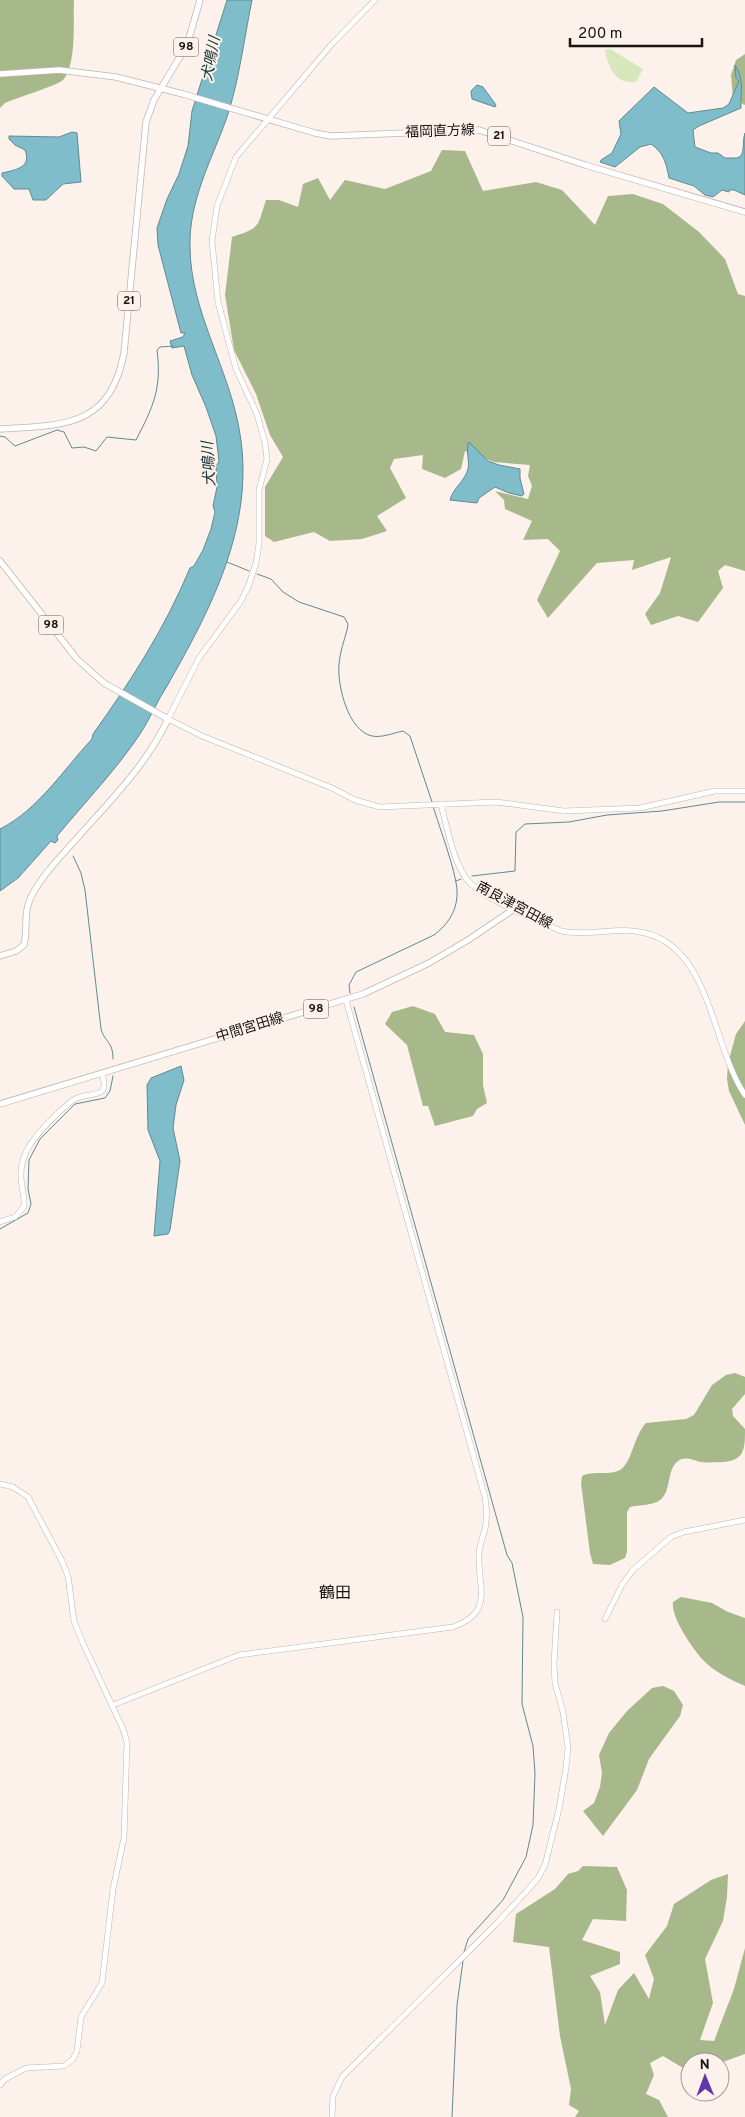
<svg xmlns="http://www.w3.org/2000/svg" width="745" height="2117" viewBox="0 0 745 2117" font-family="Overpass,'Noto Sans JP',sans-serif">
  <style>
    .green { fill: #d5e7bb }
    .forest { fill: #a7b98b }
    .water { fill: #7fbdca; stroke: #608a93 }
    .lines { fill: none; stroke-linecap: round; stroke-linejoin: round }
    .stream { stroke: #608a93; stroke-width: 1 }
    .secondary-casing { stroke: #c0b6b0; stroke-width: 6 }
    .primary-casing { stroke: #c0b6b0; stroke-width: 7 }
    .secondary { stroke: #fff; stroke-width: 5 }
    .primary { stroke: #fff; stroke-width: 5.5 }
    .labels { text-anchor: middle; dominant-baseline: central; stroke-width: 4; stroke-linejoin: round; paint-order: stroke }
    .shield { fill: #fcf1eb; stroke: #5c5653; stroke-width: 1 }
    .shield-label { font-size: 12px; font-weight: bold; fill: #181412 }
    .street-label { font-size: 14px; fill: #181412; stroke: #fcf1eb }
    .water-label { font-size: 15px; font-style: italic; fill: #103036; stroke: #fcf1eb }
    .quarter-label { font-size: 16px; fill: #181412; stroke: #fcf1eb }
  </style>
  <rect width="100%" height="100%" fill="#fcf1eb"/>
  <path class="green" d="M610,49L643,69L636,82C615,85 608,66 605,50Z"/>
  <path class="forest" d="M0,0H74C73,20 77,65 63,80C56,86 16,98 5,103L0,108Z
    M745,54V105L733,99L731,75L736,60Z
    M442,150L465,151L483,191L536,182L562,190L595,225L608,196L633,194L663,204L699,232L725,259L738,294L745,296V571L725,565L718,571L723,588L698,622L678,616L651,625L645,614L660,593L671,557L632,570L634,560L597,563L548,618L537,600L560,551L548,539L523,540L532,521L505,509L504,500L495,491L528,499L532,486L528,476L530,465L494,462L465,451L461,469L445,478L422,469L423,455L394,459L390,468L406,498L377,516L387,531L362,539L330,541L314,532L274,542L265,536V487L283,457L270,435L256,394L234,350L225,295L232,237C261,228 257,227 266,200H279L298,207L303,184L318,178L330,200L345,180L385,189L431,171Z
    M413,1006L435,1014L445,1032L474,1035L483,1054V1085L487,1103L477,1109L473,1116L435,1126L428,1106H423L407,1045L385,1024L392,1012Z
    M745,1021V1125L729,1091L727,1079L728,1063L736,1034Z
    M735,1373L745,1377V1394L732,1409L733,1416L745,1429C745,1448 745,1460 724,1462C716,1462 708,1463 700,1462C693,1460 685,1456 678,1461C666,1470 672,1491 660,1500C654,1505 639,1505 630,1507L627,1512V1552L625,1558L610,1565L593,1564L590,1553L581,1483L582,1476C593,1470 608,1476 620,1470C632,1463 634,1435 646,1423L686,1419L694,1415L712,1385L726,1375Z
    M681,1597L712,1603L728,1612L745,1618V1686C731,1680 713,1671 702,1659C692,1647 671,1618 673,1602Z
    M663,1686L674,1691L683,1705L680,1716L649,1759L637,1790L603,1836L583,1811L594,1803L600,1787L602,1773L599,1755L609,1733L627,1711L652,1688Z
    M583,1866L617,1867L627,1890L626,1921L593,1919L582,1940L620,1952V1964L590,1976L600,1992L605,2025L618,1990L634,1973L649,1999L654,1979L645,1955L667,1926L674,1904L711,1880L728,1874L727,1897L723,1921L705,1959L713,2003L700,2040L714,2041L734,1989L745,1948V2054L720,2063L690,2062V2072L663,2056L650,2063L654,2075L646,2094L659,2100L668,2117H575L579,2111L569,2105L571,2089L560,2036L549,1947L513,1942L516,1914L555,1889L568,1874L578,1871Z"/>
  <path class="water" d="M227,0H252C244,39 239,82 226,120C211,161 189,201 190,246C190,312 230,369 240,434C255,525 211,609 167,686C157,701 150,719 140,734C116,770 85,802 57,836L58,840L55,843L51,841L18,878L0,891V829C38,810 64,769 92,739L93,734C131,681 165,628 190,568L194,566L203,550L211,529L215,512L213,506L217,487L216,467L219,461L216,436L206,407L192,375L184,346L172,348L170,341L183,337L185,333H181L158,245L157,228L167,199L179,174L188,146L192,111Z
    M735,65C745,82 740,90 741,108L699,126L693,130L695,147L711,153H718L725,158H737L741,156C745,148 742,142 745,133V195L734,190H729V192L722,190L713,197L705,195L694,186L669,178C666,163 664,153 651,144L640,147L615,167L600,162L601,160L612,153L621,134L619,121L654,87L688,113L723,108L729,104L739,81L736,78Z
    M477,85L483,87L496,105L495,107L472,99L471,91Z
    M72,132L77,133L81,182L63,184L46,200H33L29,189H14L2,176V173C15,170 32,168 25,150L15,145L9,139V136L59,137Z
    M469,442L488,461L499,465L520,469V478L524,494L522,496L509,493L495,487L479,498L477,503L450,500C453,488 465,481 468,469C470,460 465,450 469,442Z
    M181,1066L184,1080L176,1105L173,1128L180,1161L170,1230L168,1234L154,1236L160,1161L148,1130L147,1085L151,1078Z"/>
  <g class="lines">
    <path class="stream" d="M0,436L5,437L15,446L57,430L64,432L72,448L84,447L96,451L107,437L136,440C153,407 162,389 157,350L160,347L173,346
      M227,562L249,571
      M257,574L271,579L283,592L299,602L344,617L348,624L347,630C344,641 340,652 339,664C337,685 348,731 372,736C382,738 393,733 403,731L410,736L432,802
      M73,856L81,873L85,890L101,1029C105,1043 113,1041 113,1059
      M472,876L515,871L516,832L525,824L569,822L607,815L662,811L719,802H745
      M456,881L461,879
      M350,993L349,985L356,972L434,935C447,925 456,913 457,896C459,878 439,827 433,806
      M354,1007L507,1555L512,1563L523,1617L522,1704L533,1746L535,1773L533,1825L526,1857L503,1900L475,1931L468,1939L464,1952
      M0,1229L28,1213L31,1204L28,1189L29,1160L40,1139L75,1104L105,1098L110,1091L113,1076
      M452,2117L457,2005L463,1961"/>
    <defs>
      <path id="secondary" d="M375,0L331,45L236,157L217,206L212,241L218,302L236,369L257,414L265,443L267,459L259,490V544L256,563L248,587L241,601L199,658L168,719L202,736L332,788L355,800L380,807L496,802L564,811L640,808L715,791H745
        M441,804C447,827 452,856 465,877C480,899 536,919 561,931C588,937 617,926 645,933C711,948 712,1047 745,1095
        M0,1222L15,1217L24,1207C25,1197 21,1186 21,1176C20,1150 39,1132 56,1115C62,1109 69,1102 77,1098C94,1091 110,1100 102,1073
        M0,1484L13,1487L28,1497L62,1561L68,1576L74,1621L82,1641L123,1729L127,1742L124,1838L113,1889L102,1983L81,2017L77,2051L73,2059L64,2066L26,2068L5,2079L0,2085
        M605,1619L622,1585L633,1570L671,1537L684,1532L745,1520
        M113,1705L239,1655L453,1627C494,1612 478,1589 479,1555C479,1546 483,1537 485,1529C487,1518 487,1508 485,1497L346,1000
        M332,2117L333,2096L342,2077L495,1925L524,1894L538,1878L545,1865L559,1809L566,1768L568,1747L563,1712L555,1683L554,1664L557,1612"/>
      <path id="primary" d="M0,74L59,70L116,77L183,94L315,133L331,136L479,130L585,165L745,212
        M0,429C63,425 110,428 124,353L146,122L154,100L187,45L200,0
        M0,561L77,659L104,683L168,719C147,764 111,800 78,837C62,855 42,875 31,897C23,913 28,929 24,945L16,951L0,956
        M0,1104L363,994L429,963L468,940L514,909"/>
    </defs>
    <use href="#secondary" class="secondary-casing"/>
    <use href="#primary" class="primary-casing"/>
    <use href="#secondary" class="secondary"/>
    <use href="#primary" class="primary"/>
  </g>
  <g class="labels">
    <g class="shield">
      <rect x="173.5" y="37.5" width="25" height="19" rx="4"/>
      <rect x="488" y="126.5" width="22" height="19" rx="4"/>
      <rect x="118" y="291.5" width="22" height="19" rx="4"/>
      <rect x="38.5" y="615.5" width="25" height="19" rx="4"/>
      <rect x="303.5" y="999.5" width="25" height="19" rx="4"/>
    </g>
    <g class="shield-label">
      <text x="186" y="47">98</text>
      <text x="499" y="136">21</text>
      <text x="129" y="301">21</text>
      <text x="51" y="625">98</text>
      <text x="316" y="1009">98</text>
    </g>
    <g class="street-label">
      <text transform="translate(440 132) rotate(-2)">福岡直方線</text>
      <text transform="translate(514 906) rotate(28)">南良津宮田線</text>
      <text transform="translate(250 1028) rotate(-17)">中間宮田線</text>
    </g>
    <g class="water-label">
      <text transform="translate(212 59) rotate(-79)">犬鳴川</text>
      <text transform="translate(210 464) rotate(-93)">犬鳴川</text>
    </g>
    <g class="quarter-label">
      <text x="335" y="1594">鶴田</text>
    </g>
  </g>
  <g transform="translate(705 2077) rotate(359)"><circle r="24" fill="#fcf1eb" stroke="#a19994"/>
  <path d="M0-4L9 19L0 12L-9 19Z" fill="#6336ae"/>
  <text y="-8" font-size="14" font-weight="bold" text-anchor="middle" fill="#181412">N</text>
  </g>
  <path d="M570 38v8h132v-8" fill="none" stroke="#181412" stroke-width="2.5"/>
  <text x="578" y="38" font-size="15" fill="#181412" stroke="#fcf1eb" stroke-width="4" paint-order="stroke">200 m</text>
</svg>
